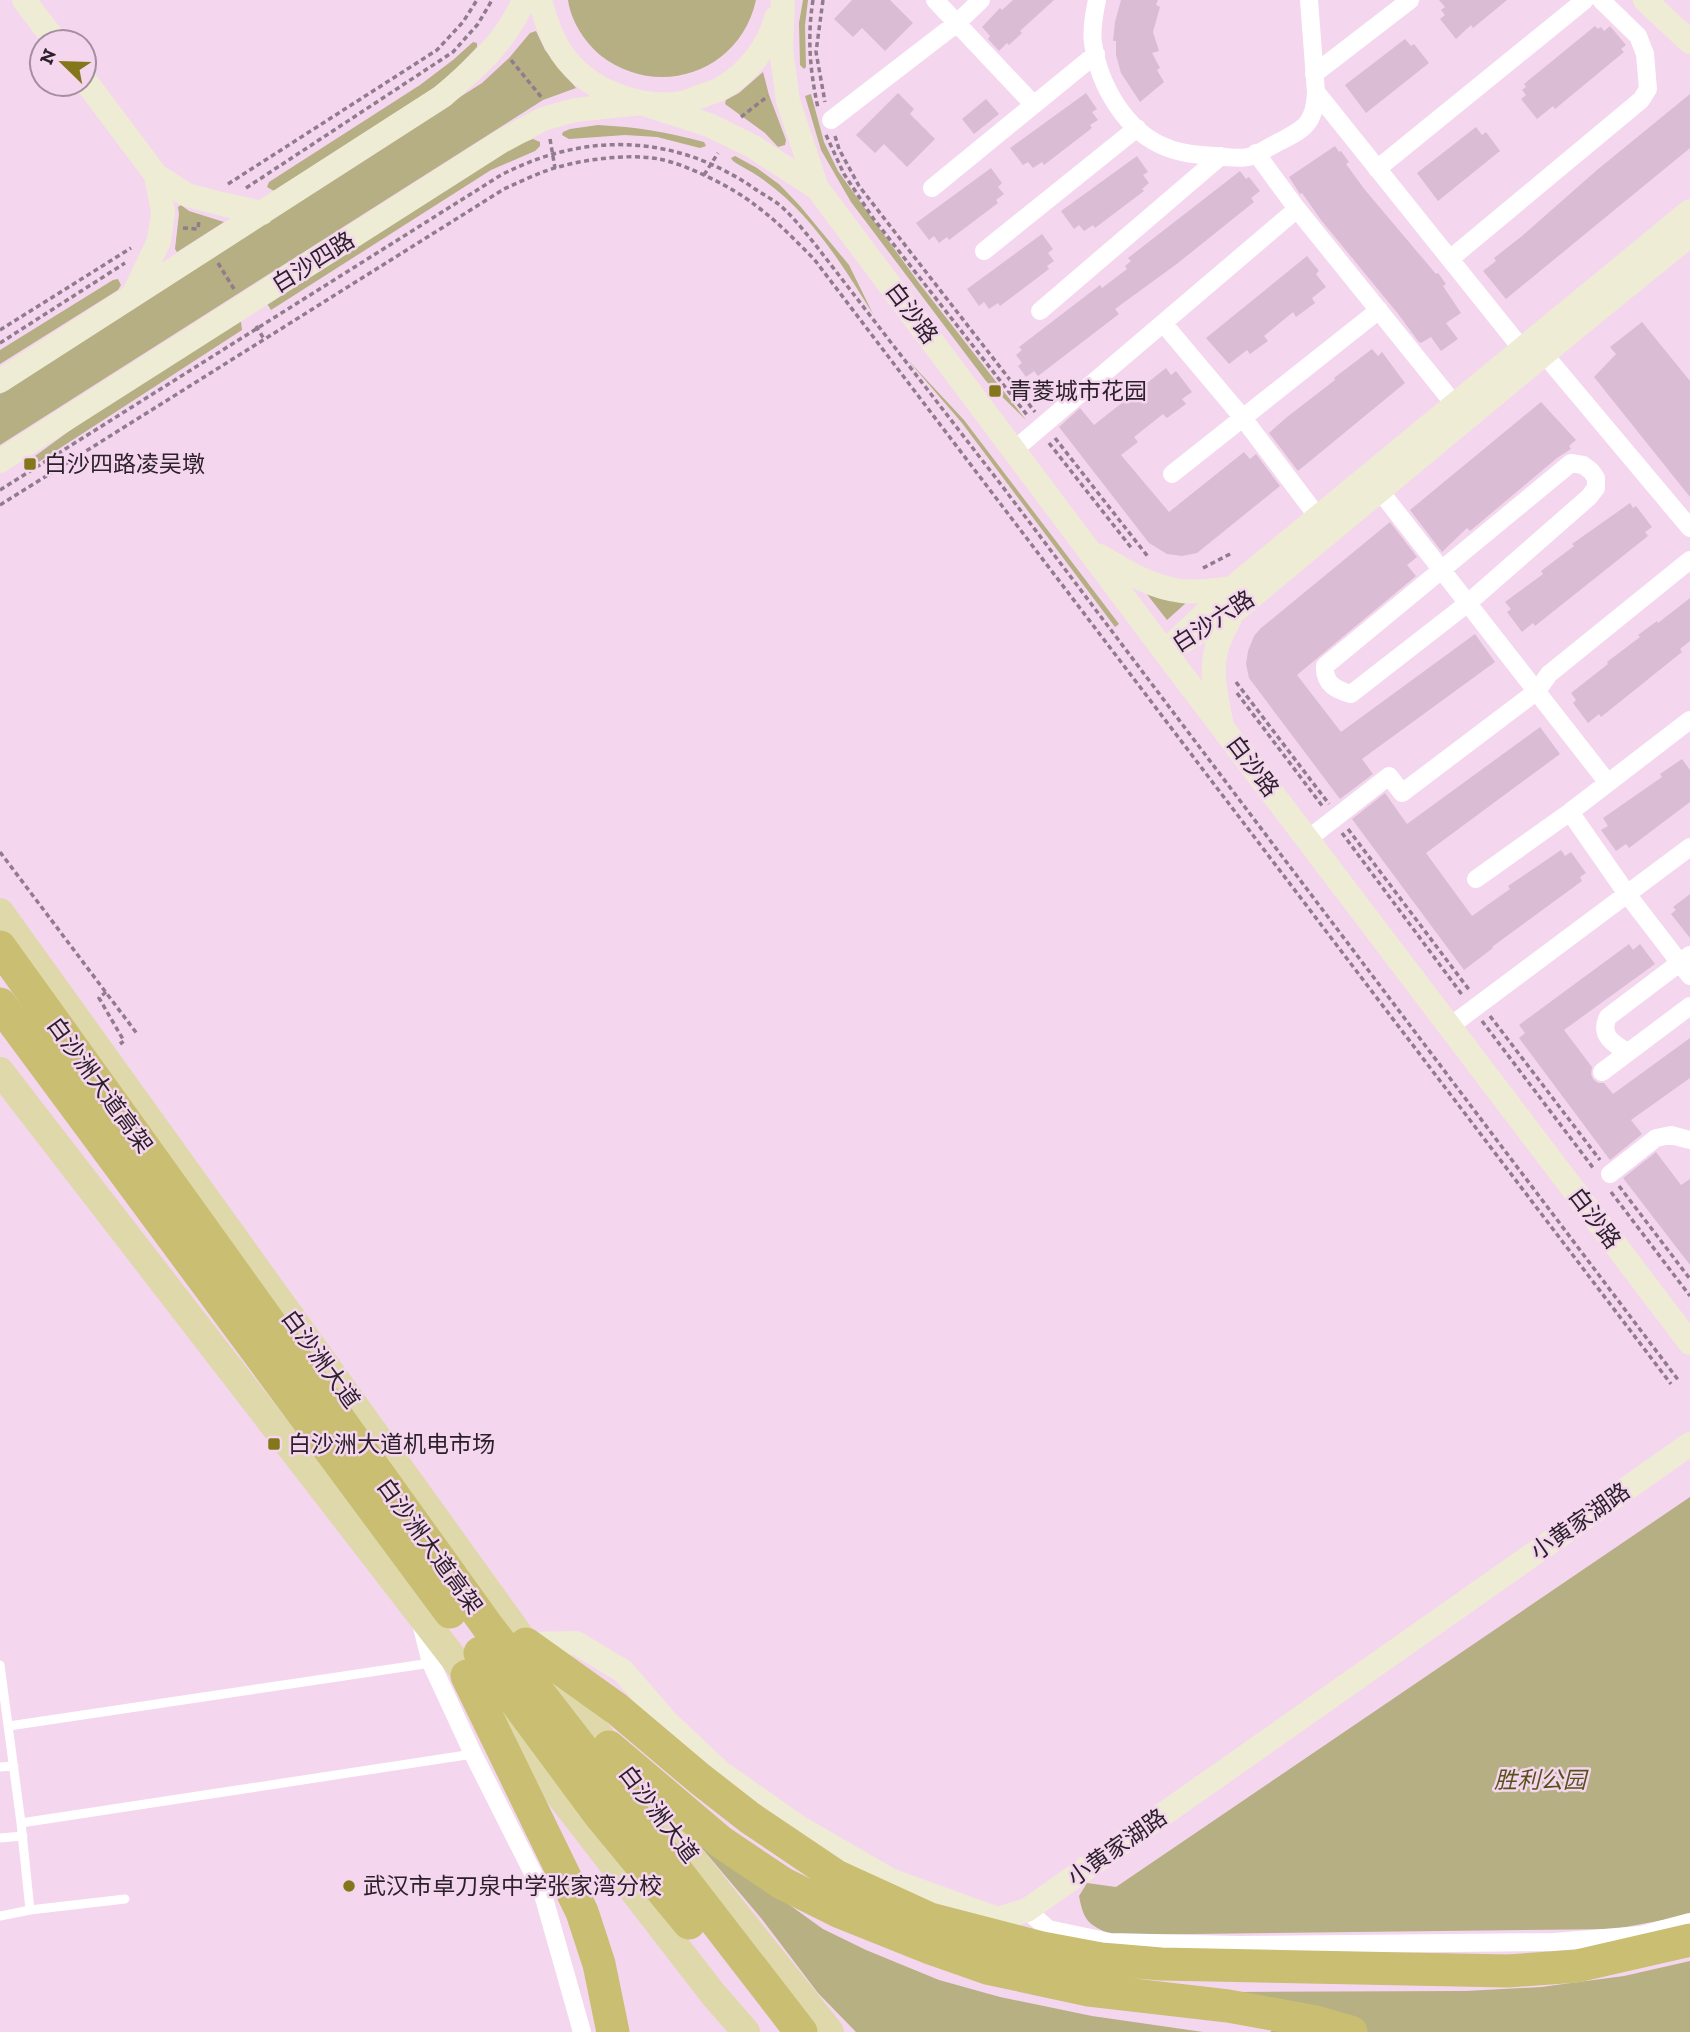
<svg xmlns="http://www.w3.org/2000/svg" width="1690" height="2032" viewBox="0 0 1690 2032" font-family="'Zilla Slab','Noto Sans SC',serif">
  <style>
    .green { fill: #b5af83 }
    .forest { fill: #b6b082 }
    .building { fill: #dabdd5 }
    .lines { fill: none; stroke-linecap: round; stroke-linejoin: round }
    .path { stroke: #907c8c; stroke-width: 3.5; stroke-dasharray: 5 3.5; stroke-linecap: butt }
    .lane { stroke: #fff; stroke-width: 9 }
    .street { stroke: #fff; stroke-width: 18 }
    .secondary { stroke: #efecd5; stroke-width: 24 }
    .primary { stroke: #dfd8aa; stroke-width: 28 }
    .highway { stroke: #c9be72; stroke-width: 33 }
    .poi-dot { fill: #84771b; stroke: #f4d6ee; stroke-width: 2.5 }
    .labels { text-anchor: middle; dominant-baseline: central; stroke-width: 5; stroke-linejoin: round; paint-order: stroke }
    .street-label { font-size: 23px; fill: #2c212a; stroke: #f4d6ee }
    .poi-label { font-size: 23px; fill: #2c212a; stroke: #f4d6ee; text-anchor: start }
    .park-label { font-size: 23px; font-style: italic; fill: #59511b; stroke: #f4d6ee }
  </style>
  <rect width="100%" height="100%" fill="#f4d6ee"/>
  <path class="green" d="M568,0H756C740,73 657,100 600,55C584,41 571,21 568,0Z
    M803,0H808L805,25L806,67L804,69L800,65L799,23Z
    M536,31L545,50L576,88L543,100L0,445V394L25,374L482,83L509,58L530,33Z
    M473,42L477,43V47L450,75L432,89L274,191L267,187L269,182L420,85L453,60Z
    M763,72L769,95L786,140L785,145L778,147L765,133L725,104L726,100L739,93Z
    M811,94L824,142L838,171L919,283L1026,420L986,381L851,202L821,150L805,96Z
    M598,125C636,127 667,132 704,142L706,146L700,148L657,137L625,135L569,139L562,135L563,132L570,129Z
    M533,139L540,142V146L535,151L491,170L271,310L266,302L510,148Z
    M735,156L757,168L780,185L800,206L849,265L873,314C843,266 812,215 765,181C755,173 743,168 733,161L731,158Z
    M181,205L189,211L224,222L177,252L175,249L179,214L178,207Z
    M118,279L121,285L118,290L0,364V350L113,280Z
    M237,321L241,322L242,330L34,465L31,459L110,401Z
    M907,359L964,420L1119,624L1115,627L962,423Z
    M1146,593L1187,602L1167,620Z
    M1690,1497V1915L1615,1929L1112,1935C1088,1924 1084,1922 1079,1896L1087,1883L1116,1887Z"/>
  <path class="forest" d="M689,1833L823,1929L866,1950L939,1980L1000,1997L1092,2016L1203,2032H856L818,1993L761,1918Z
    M1690,1961V2032H1270L1301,2014L1237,1992L1466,1991L1541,1987L1624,1976Z"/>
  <path class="building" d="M852,0H890L913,23L885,51L862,28L853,37L834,19Z
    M1013,0H1054L1020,31L1022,33L1009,45L1007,43L999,51L988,39L990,36L982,27L1000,8L1002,10Z
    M1121,0H1158L1156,5L1160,7L1153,32L1159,51L1152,53L1160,68L1157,70L1164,82L1140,102L1121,73L1116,55V41H1113L1115,22Z
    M1439,0H1507L1473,28L1471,25L1456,39L1440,19L1445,15L1441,10L1445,7Z
    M1595,26L1598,29L1601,27L1604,31L1610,26L1626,45L1621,49L1624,52L1555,109L1553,106L1537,119L1521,99L1526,95L1522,90L1526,87L1524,84Z
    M1405,39L1411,46L1414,44L1429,63L1366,113L1345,85Z
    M898,93L914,109L910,114L935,139L907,167L884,144L875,153L856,135Z
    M1086,93L1097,109L1092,112L1098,120L1090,125L1092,128L1044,165L1042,162L1033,168L1028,162L1023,165L1010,148Z
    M1690,94V148L1506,299L1483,271L1496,261L1494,258L1522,236L1597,170Z
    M986,99L999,114L974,134L962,119Z
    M1476,127L1482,135L1486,132L1500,151L1438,201L1417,173Z
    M1335,146L1339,152L1341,151L1349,162L1346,164L1365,190L1436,274L1438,273L1446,284L1443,286L1461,313L1446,323L1458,339L1441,351L1431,337L1421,343L1418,341L1399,315L1321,220L1302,193L1300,194L1289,177Z
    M1137,156L1148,172L1143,175L1149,183L1142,189L1144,191L1095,228L1093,225L1084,231L1079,225L1074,229L1061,211Z
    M991,168L1002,183L998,187L1004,194L996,200L998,203L949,240L947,237L939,243L934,236L929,240L916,223Z
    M1240,171L1246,179L1249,177L1260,191L1251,198L1254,202L1178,263L1115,309L1119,314L1089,337L1038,376L1034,371L1026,377L1018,366L1022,363L1016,355L1022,350L1019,347L1100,285L1102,288L1127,269L1125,266L1131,261L1128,258Z
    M1042,234L1053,249L1048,253L1054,261L1047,266L1049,269L1000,306L998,303L989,309L984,302L979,306L967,289Z
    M1307,256L1319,271L1316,274L1326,287L1312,298L1315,303L1296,317L1293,312L1264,336L1268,341L1250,354L1247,350L1229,364L1206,338Z
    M1642,322L1690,381V497L1594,377L1616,354L1610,347Z
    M1372,349L1378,356L1382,352L1405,383L1298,471L1269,433L1287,417L1335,380L1334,378Z
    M1166,368L1171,375L1176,371L1192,392L1182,399L1186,404L1167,418L1163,414L1134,437L1138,442L1121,455L1169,512L1244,452L1250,459L1256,454L1280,486L1197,553L1182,556L1167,554L1149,543L1059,427L1080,408L1094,425Z
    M1541,402L1576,440L1569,446L1571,449L1557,458L1470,531L1467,528L1442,552L1410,510Z
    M1630,503L1633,508L1636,506L1652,527L1645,532L1648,536L1535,626L1533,623L1522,632L1507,612L1511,609L1505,602L1543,574L1541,571L1574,546L1572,544Z
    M1390,522L1417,557L1407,565L1416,576L1297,675L1341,732L1475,634L1495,662L1362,759L1373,774L1340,799L1249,678L1246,664L1248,651L1254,636L1260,629Z
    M1690,598V641L1680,649L1682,652L1601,717L1599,714L1588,723L1573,703L1576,700L1571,693L1608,664L1607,662L1640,637L1638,635L1657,621L1658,623Z
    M1540,727L1560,754L1426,853L1472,916L1510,889L1508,886L1561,850L1565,856L1571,852L1586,873L1580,877L1582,881L1492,947L1493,948L1464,970L1352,819L1385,793L1407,824Z
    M1682,759L1690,770V802L1629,848L1626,844L1616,851L1601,830L1608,826L1603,818L1662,777L1660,774Z
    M1690,894V938L1671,914L1676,910L1673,907Z
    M1629,944L1633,950L1640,944L1655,964L1564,1030L1592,1067L1591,1074L1593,1079L1598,1083H1604L1613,1094L1690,1038V1078L1631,1120L1642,1134L1610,1160L1519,1038L1525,1033L1519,1025Z
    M1656,1152L1681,1185L1690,1179V1265L1623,1178Z"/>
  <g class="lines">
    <path class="path" d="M813,0C807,38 810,71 818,108
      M823,0L816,52L825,102
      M511,60L542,98
      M741,117L768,96
      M826,135L844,174L873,218L1027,415
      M835,136L839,149L859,186L1035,412
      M550,139L555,168
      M704,175L718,153
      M228,184L437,50L463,22L477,0
      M246,188L453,52L478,24L492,0
      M183,228L198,229L199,220
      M218,263L234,289
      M256,326L264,339
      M0,330L131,248
      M0,343L125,263
      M1055,438L1149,558
      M1049,443L1133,550
      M0,490L501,175C586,131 676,134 755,189C764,195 774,200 782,207C794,218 804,231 814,243L999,482L1679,1381
      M0,505L504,189C517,183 530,177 543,172C574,160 627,153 659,159C686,164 734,188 755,205C777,221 795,240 814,259L1671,1384
      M1203,568L1232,553
      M1236,682L1329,804
      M1237,693L1323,807
      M1348,829L1470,991
      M1342,833L1463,996
      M0,852L138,1035
      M106,992L99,998L124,1041L120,1044
      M1490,1016L1600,1160
      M1482,1021L1594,1169
      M1619,1186L1690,1279
      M1611,1192L1690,1296"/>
    <path class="lane" d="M0,1665L21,1823L30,1910
      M9,1726L431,1663
      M0,1767L14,1766
      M21,1823L473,1754
      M0,1838L23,1836
      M0,1916L30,1910L125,1899"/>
    <path class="street" d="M935,0L1033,104
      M1097,0C1094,14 1091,29 1093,43C1099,85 1126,133 1168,148C1183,154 1200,155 1216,156C1225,157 1239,159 1248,157C1258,155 1268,147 1277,143C1304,129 1315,124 1316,92L1309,0
      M1314,74L1410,0
      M1316,92L1522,349
      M831,120L957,23L981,0
      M1256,153L1297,209L1455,405
      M1377,169L1585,0
      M932,188L1096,54
      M984,251L1137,128
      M1450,259L1641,100L1648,89L1645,54L1638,36L1601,0
      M1040,311L1221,156
      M1163,323L1243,418L1318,517
      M1544,354L1690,528
      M1014,450L1297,209
      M1571,463L1583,465L1591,471L1596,478V488L1589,497L1468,603L1351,694C1336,690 1324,684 1325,666Z
      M1172,474L1379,310
      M1380,491L1608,783
      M1570,812L1627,894L1690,976
      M1308,839L1389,776L1402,793L1537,691L1549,674L1690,560
      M1476,879L1570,812L1690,720
      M1449,1027L1690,847
      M1628,1052C1613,1044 1599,1035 1608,1017L1690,955
      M1602,1072L1690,1006
      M1610,1174L1656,1138L1671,1135L1690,1140
      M421,1623L431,1663L473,1754L542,1891L582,2032
      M1027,1910L1048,1929L1110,1942L1237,1945L1554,1942L1641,1935L1690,1922"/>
    <path class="secondary" d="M24,0L56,42
      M540,0C547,25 554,48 573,67C598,94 645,109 681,103C688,102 695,98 702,96C708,93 716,92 722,88C748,73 769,46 776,18
      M1645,0L1690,42
      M84,79L156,175
      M817,188L1165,652L1690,1343
      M1690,211L1232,588L1165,652L1232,613L1568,334L1690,235
      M133,295L159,241L163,212L156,175L187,195L222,204L262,213
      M0,381L443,96C477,66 505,43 524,0
      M0,461L502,141L543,119L575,110L641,103L709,125L752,146L817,188L788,101L781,49L783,0
      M1100,556C1125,571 1152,588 1182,591C1198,593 1215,590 1232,588
      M1221,721C1216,695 1209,670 1218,644C1222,633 1228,623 1232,613
      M526,1644L576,1643L623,1671L667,1722L720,1772L800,1828L890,1880L998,1919L1027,1910L1690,1444"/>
    <path class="primary" d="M0,912L526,1644L609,1747L686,1851L830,2032
      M0,1071L713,1994L746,2032"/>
    <path class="highway" d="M0,947L488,1627L801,2032
      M0,1004L450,1612
      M526,1644L617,1709L700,1779L750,1818L836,1876L930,1919L1042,1948L1101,1959L1161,1964L1508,1971L1577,1966L1690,1940
      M480,1653L599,1814L689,1923
      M467,1676L582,1912L599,1964L613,2032
      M609,1747L721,1842L782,1883L840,1912L930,1948L987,1968L1089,1990L1228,2006L1316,2022L1351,2032"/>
  </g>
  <g class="poi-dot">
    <rect x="988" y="384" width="14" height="14" rx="3.5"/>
    <rect x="23" y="457" width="14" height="14" rx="3.5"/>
    <rect x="267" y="1437" width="14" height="14" rx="3.5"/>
    <circle cx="349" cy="1886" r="7"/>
  </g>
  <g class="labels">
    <g class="street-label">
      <text transform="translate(313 262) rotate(-32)">白沙四路</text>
      <text transform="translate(912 313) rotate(53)">白沙路</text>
      <text transform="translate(1213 621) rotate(-33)">白沙六路</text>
      <text transform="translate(1253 766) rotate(53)">白沙路</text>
      <text transform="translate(100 1085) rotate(54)">白沙洲大道高架</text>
      <text transform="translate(1595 1218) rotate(53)">白沙路</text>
      <text transform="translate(321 1359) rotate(54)">白沙洲大道</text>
      <text transform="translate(1580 1521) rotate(-35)">小黄家湖路</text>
      <text transform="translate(430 1546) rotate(54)">白沙洲大道高架</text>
      <text transform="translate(659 1814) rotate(53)">白沙洲大道</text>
      <text transform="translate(1117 1847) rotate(-35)">小黄家湖路</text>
    </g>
    <g class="poi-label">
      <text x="1009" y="391">青菱城市花园</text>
      <text x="44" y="464">白沙四路凌吴墩</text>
      <text x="288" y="1444">白沙洲大道机电市场</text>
      <text x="363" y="1886">武汉市卓刀泉中学张家湾分校</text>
    </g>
    <g class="park-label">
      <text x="1540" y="1780">胜利公园</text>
    </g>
  </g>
  <g transform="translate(63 63) rotate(293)"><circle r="33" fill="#f4d6ee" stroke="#a48ea0" stroke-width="2"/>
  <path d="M0-5L12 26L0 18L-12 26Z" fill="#84771b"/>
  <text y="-10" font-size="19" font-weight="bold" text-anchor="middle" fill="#2c212a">N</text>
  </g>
</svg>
